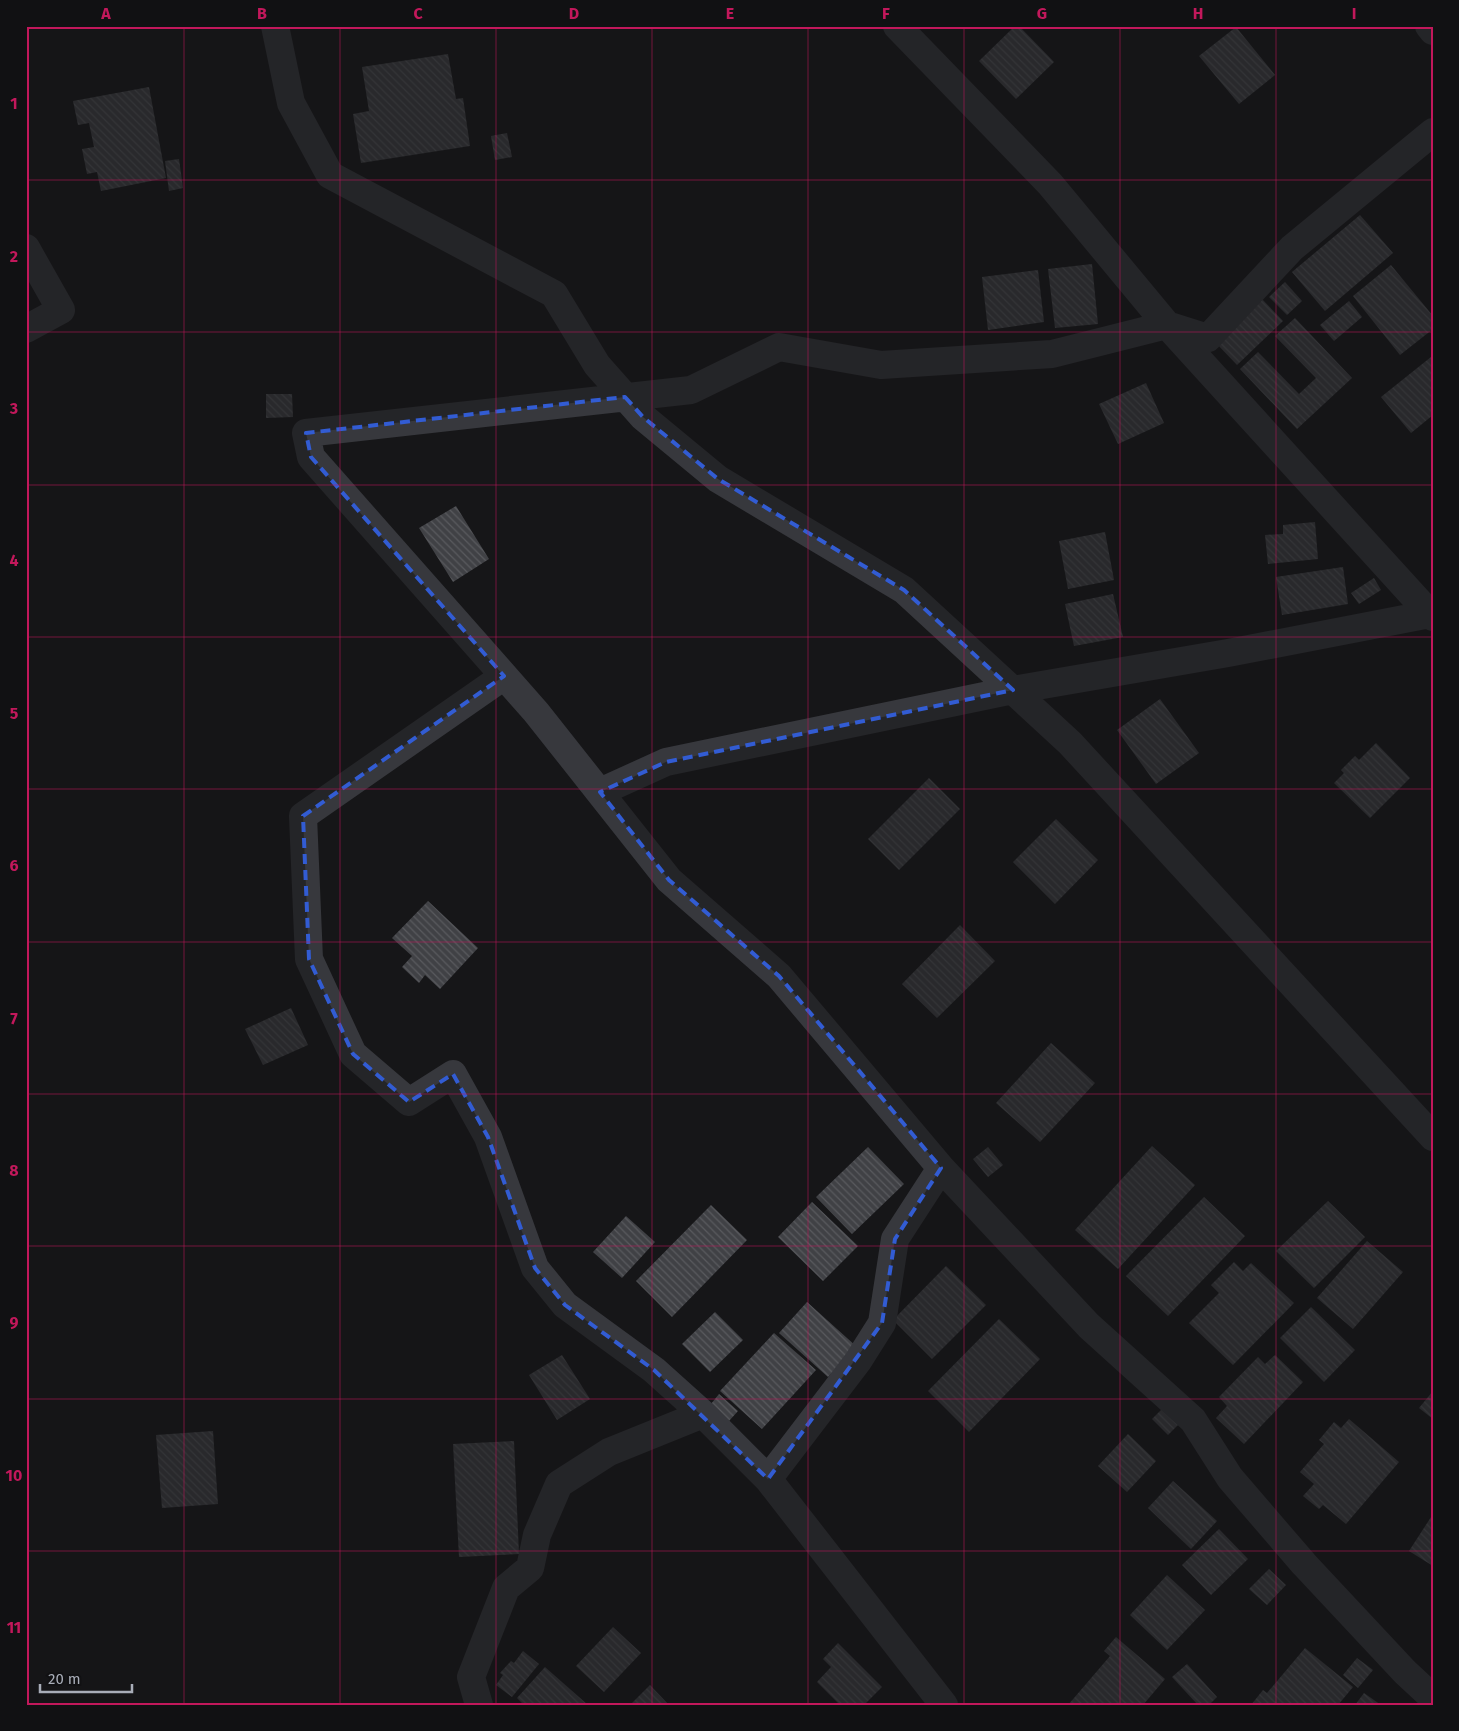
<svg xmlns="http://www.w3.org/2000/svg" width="1459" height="1731" viewBox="0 0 1459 1731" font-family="'Fira Sans',sans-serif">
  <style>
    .building { fill: url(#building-back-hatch) }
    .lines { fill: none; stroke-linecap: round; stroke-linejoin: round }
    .street { stroke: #37383d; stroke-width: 28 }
    .marked { fill: none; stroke: #325cd3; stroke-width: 4; stroke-dasharray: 10 6; stroke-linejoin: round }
    .grid { fill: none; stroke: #c2185b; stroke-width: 1; stroke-opacity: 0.55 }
    .neatline { fill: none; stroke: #c2185b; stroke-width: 2 }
    .grid-label { font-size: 16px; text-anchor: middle; font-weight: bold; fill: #c2185b }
  </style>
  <defs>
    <pattern id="building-back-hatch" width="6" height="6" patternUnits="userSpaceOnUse" patternTransform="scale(1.25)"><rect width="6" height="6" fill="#404145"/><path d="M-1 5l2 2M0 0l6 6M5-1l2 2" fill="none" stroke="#595a5e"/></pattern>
  </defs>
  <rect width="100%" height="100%" fill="#161618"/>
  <path class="building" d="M1015,26H1019L1054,62L1016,99L979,61Z
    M1236,27L1275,75L1239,104L1199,56Z
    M448,54L456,99L463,98L470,146L361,163L353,114L369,111L362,67Z
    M149,87L166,178L101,191L97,172L87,174L82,149L94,147L89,123L78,125L73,101Z
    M507,133L512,157L495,160L491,136Z
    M179,159L183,188L169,191L165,161Z
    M1360,215L1393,253L1325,311L1292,272Z
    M1092,264L1098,324L1055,328L1048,269Z
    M1391,265L1433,316V329L1400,355L1353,296Z
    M1038,270L1044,322L988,330L982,277Z
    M1285,282L1302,301L1287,315L1269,297Z
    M1262,299L1283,321L1237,365L1216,343Z
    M1349,301L1362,317L1334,341L1320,325Z
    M1295,318L1352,378L1297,429L1240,369L1258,352L1299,394L1316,378L1275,336Z
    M1431,357L1433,359V415L1411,433L1381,397Z
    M1146,383L1164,423L1118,444L1099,404Z
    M266,394H292L293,417L266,418Z
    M456,506L489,559L453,582L419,528Z
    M1315,522L1318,559L1268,564L1265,535L1283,534V525Z
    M1105,532L1114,580L1068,589L1059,541Z
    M1343,567L1348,604L1282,615L1276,577Z
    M1374,578L1381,590L1359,604L1351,593Z
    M1113,594L1123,637L1074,646L1065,604Z
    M1160,699L1199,753L1156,784L1117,730Z
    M1376,743L1410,778L1370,818L1334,783L1344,773L1341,770L1355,756L1359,760Z
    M929,778L960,809L899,870L868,839Z
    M1056,819L1098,860L1055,904L1013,862Z
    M428,901L478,948L440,989L425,975L419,983L402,967L412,956L392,938Z
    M960,925L995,961L937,1018L902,984Z
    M291,1008L308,1045L263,1065L245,1029Z
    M1051,1043L1095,1083L1040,1142L996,1103Z
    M1152,1146L1195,1185L1118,1269L1075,1230Z
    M868,1147L904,1184L852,1234L816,1197Z
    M988,1147L1003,1165L988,1177L973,1159Z
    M1204,1197L1245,1236L1168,1316L1126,1276Z
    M1328,1201L1365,1237L1314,1288L1276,1251Z
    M812,1202L858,1246L823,1281L778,1237Z
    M711,1205L747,1240L672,1317L636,1281Z
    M626,1216L655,1242L622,1278L593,1252Z
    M1367,1241L1403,1272L1353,1329L1317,1298Z
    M1234,1262L1243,1271L1251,1263L1294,1303L1233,1365L1189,1323L1219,1293L1211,1285Z
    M946,1266L986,1305L932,1359L893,1320Z
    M807,1302L857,1347L828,1377L779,1333Z
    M1311,1307L1355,1350L1324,1382L1280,1338Z
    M715,1312L743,1340L710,1372L682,1344Z
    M999,1319L1040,1359L969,1432L928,1391Z
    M774,1333L816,1370L762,1429L720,1391Z
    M562,1355L590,1399L557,1420L529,1375Z
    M1275,1355L1303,1382L1244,1444L1216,1418L1227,1406L1219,1397L1258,1357L1265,1364Z
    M1433,1391V1419L1419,1408Z
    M719,1394L738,1411L729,1421L711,1404Z
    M1168,1403L1184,1419L1168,1435L1152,1419Z
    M1349,1419L1399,1462L1346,1524L1323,1505L1319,1509L1303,1496L1314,1484L1300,1472L1324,1444L1319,1440L1334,1422L1341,1428Z
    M213,1431L218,1504L162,1508L156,1435Z
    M1128,1434L1156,1461L1127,1492L1098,1466Z
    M514,1441L519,1554L459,1557L453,1444Z
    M1173,1481L1217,1521L1191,1549L1148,1508Z
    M1433,1514V1566L1409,1551Z
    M1219,1529L1248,1559L1211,1595L1182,1565Z
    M1269,1569L1286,1585L1267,1605L1249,1589Z
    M1167,1575L1205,1610L1167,1650L1130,1615Z
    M613,1627L641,1653L604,1692L576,1666Z
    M1116,1637L1165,1679L1143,1705H1068L1110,1656L1104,1651Z
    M838,1643L882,1687L864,1705H840L817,1682L831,1667L823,1659Z
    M1305,1648L1353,1687L1338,1705H1251L1263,1690L1267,1693Z
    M523,1651L539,1664L512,1697L496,1685L503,1675L500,1673L511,1661L514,1663Z
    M1357,1658L1373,1670L1358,1688L1343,1675Z
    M1187,1664L1217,1697L1209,1705H1198L1172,1677Z
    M545,1667L588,1705H524L517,1698Z
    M650,1685L669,1705H630Z
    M1364,1693L1381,1705H1355Z"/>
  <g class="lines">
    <path class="street" d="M275,26L291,103L330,175L554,294L597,365L643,417L718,479L904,590L1070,743L1433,1137
      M897,26L1050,184L1167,325L1430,614
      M1429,26L1433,31
      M26,248L61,310L26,329
      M504,676L303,816L309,959L353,1054L409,1102L453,1074L488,1137L535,1268L565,1305L654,1370L703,1414L768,1479
      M600,792L666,762L1013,690L1228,653L1430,614L1433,617
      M941,1168L779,976L669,880L536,712L311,457L306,433L691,390L779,347L881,365L1052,354L1167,325L1208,338L1292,248L1433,132
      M479,1705L471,1677L506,1588L530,1568L537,1535L559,1484L609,1452L703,1414
      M944,1705L768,1479L858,1361L882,1323L895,1239L941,1168L1089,1326L1193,1420L1230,1478L1304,1564L1405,1672L1433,1698"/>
  </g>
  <path d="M0 0H1459V1731H0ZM625,397L643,417L718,479L904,590L1013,690L666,762L600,792L669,880L779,976L941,1168L895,1239L882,1323L768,1479L654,1370L565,1305L535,1268L488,1137L453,1074L409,1102L353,1054L309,959L303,816L504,676L311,457L306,433Z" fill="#161618" fill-opacity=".55" fill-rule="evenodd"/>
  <path class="marked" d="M625,397L643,417L718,479L904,590L1013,690L666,762L600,792L669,880L779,976L941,1168L895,1239L882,1323L768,1479L654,1370L565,1305L535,1268L488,1137L453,1074L409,1102L353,1054L309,959L303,816L504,676L311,457L306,433Z"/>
  <path class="grid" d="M184,26V1705M340,26V1705M496,26V1705M652,26V1705M808,26V1705M964,26V1705M1120,26V1705M1276,26V1705M26,180H1433M26,332H1433M26,485H1433M26,637H1433M26,789H1433M26,942H1433M26,1094H1433M26,1246H1433M26,1399H1433M26,1551H1433"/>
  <rect width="1459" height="1731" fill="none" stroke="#111113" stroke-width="55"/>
  <path d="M40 1684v8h92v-8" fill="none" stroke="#a8adb8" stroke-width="2.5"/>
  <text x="48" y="1684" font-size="15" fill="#a8adb8" stroke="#111113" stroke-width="4" paint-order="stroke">20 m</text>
  <rect x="28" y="28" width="1404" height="1676" class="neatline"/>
  <g class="grid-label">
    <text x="106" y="19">A</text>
    <text x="262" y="19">B</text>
    <text x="418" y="19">C</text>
    <text x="574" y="19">D</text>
    <text x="730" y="19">E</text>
    <text x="886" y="19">F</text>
    <text x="1042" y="19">G</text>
    <text x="1198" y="19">H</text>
    <text x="1354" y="19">I</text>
    <text x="14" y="109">1</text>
    <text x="14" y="262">2</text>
    <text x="14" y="414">3</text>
    <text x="14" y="566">4</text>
    <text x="14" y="719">5</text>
    <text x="14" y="871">6</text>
    <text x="14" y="1024">7</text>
    <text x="14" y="1176">8</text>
    <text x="14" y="1328">9</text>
    <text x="14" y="1481">10</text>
    <text x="14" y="1633">11</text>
  </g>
</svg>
